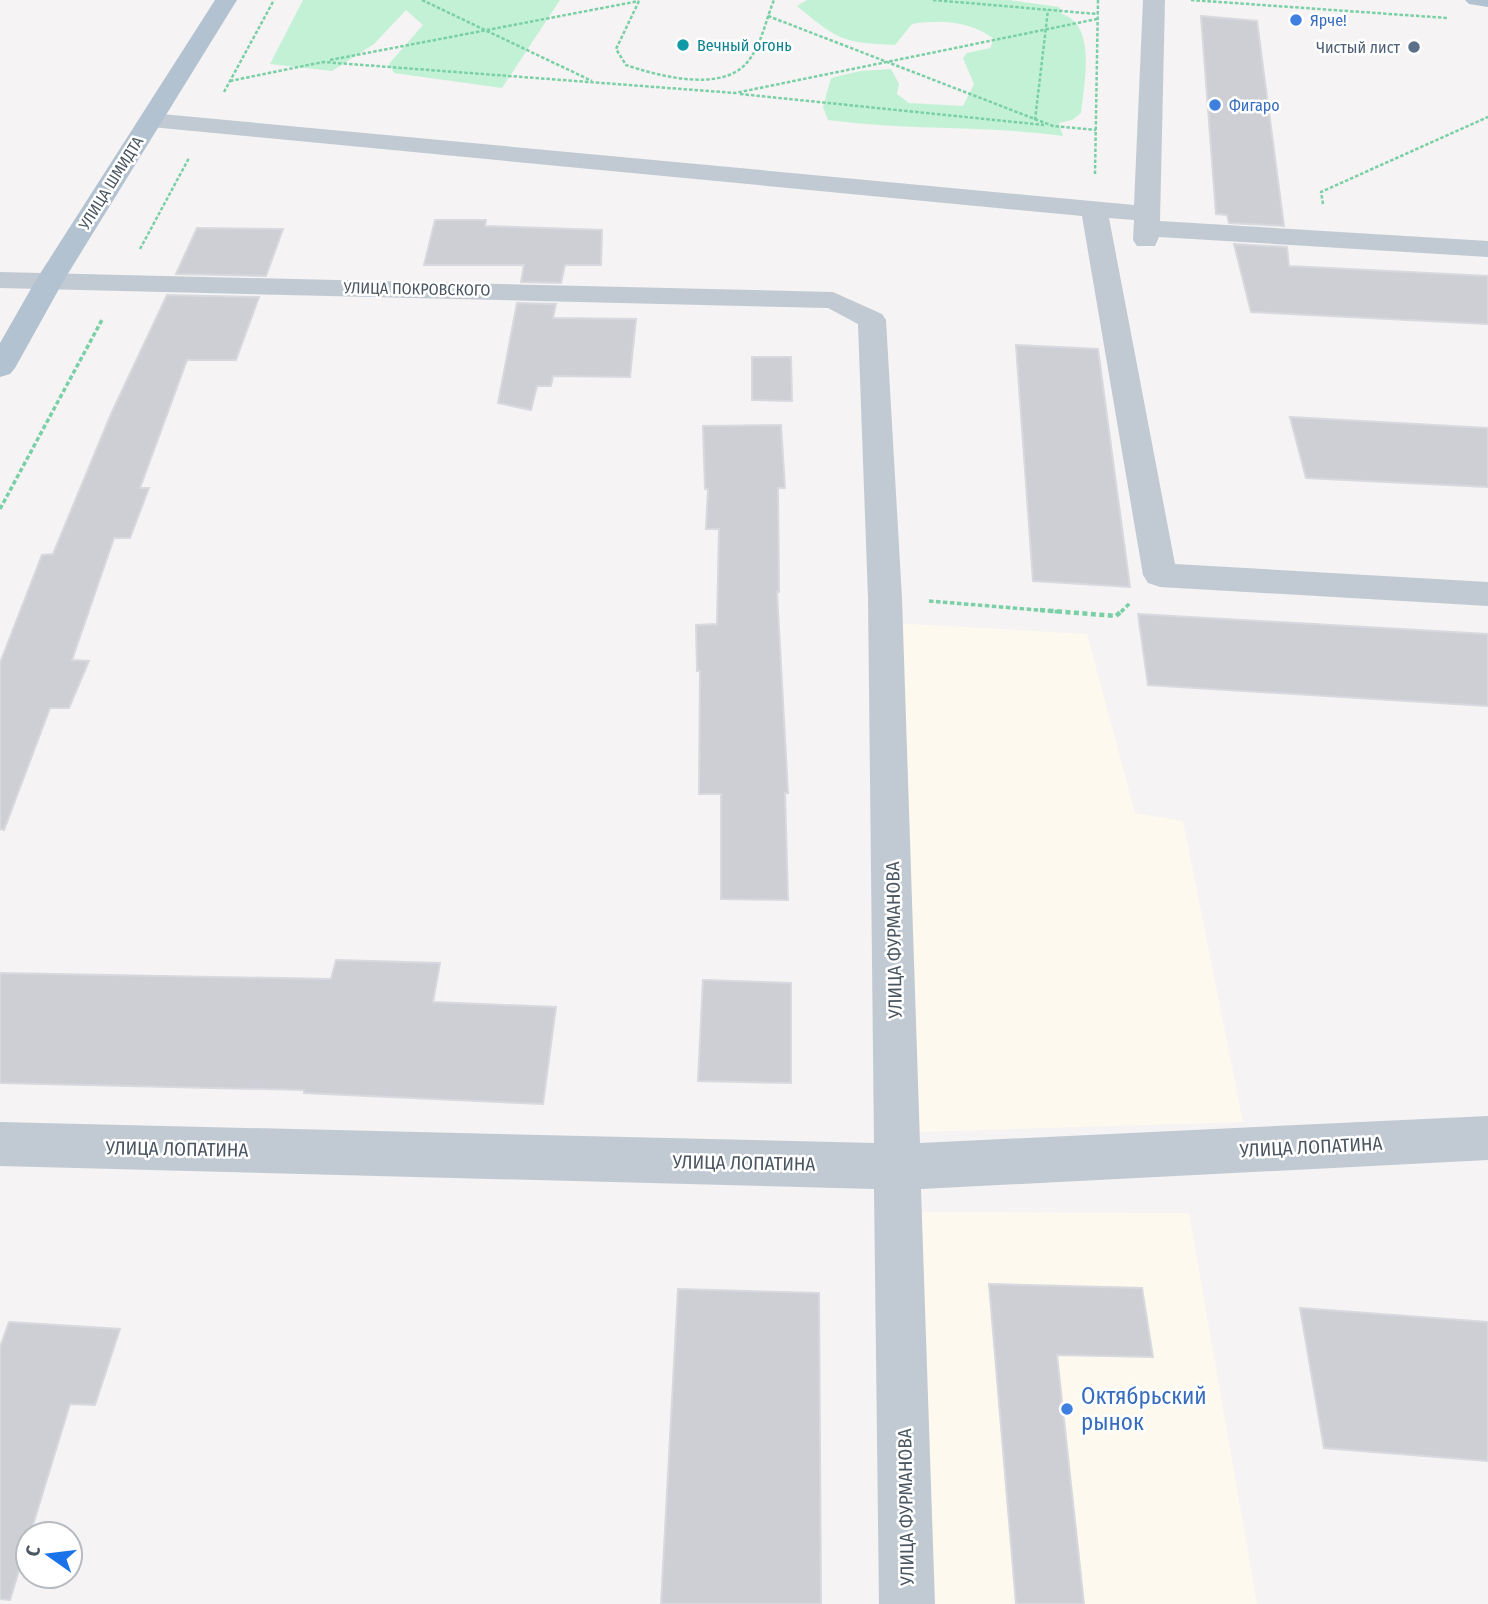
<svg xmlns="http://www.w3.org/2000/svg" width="1488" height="1604" viewBox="0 0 1488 1604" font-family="'Fira Sans Condensed',sans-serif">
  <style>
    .commercial { fill: #fdf9ef }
    .green { fill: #c3f1d5 }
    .building { fill: #cdcfd5; stroke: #d7d9de; stroke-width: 2 }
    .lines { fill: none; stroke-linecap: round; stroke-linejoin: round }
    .path-far2 { stroke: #7ad0a6; stroke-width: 2.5; stroke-dasharray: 3.5 2; stroke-linecap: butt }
    .path-far1 { stroke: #7ad0a6; stroke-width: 3.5; stroke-dasharray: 4.5 2.5; stroke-linecap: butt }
    .path { stroke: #7ad0a6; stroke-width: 4.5; stroke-dasharray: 5 3.5; stroke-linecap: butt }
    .minor { fill: #c1cad2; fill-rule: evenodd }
    .major { fill: #b3c2d1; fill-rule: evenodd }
    .shop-dot { fill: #3f7fe0; stroke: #fff; stroke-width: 2.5 }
    .culture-dot { fill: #0f9aa8; stroke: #fff; stroke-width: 2.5 }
    .service-dot { fill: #5c6f8a; stroke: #fff; stroke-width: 2.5 }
    .labels { text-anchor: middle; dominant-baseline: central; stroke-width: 5; stroke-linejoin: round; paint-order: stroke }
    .far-shop-label { font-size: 16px; fill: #366cbe; stroke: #fff; text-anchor: start }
    .far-culture-label { font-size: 16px; fill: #0d838f; stroke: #fff; text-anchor: start }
    .far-service-label { font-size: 16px; fill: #4e5e75; stroke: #fff; text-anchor: end }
    .far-street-label { font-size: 16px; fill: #4a5661; stroke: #fff }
    .street-label { font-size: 19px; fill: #4a5661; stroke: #fff }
    .near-shop-label { font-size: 23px; fill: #366cbe; stroke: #fff; text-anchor: start }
  </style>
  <rect width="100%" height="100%" fill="#f5f3f3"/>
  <path class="commercial" d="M874,622L1087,634L1135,813L1183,821L1243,1122L886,1133Z
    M904,1212L1189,1213L1257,1604H918Z"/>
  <path class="green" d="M303,0H560L502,88L394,73L389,64L423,25L406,10L374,44L332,71L270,64Z
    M807,0H1009L1059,7L1062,14C1097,25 1084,84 1081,113L1072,120L1059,123L1063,136C985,125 907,131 828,120L823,107L831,78L860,71L891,69L899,84L897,94L909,103L963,106L974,84L963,58L967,53L990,48L994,39C971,21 940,19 912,24L895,45C842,43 837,39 797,6Z"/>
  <path class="building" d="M1201,16L1257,21L1284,226L1229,223L1227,215L1216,214Z
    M435,220H486L485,226L602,230L601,265H565L561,283L521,282L524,265H424Z
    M197,228L283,229L266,276L176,274Z
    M1234,244L1287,247L1289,266L1488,276V324L1251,312Z
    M167,295L259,297L236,360H187L140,488H149L130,538H114L72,660L89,661L69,708H50L4,830L0,829V663L42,555L53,554L111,414Z
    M517,303L556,304L553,318L636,319L630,377L553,376L551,386H537L531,410L498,403Z
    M1016,345L1098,349L1130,587L1033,581Z
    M752,357H791L792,401L752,400Z
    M1290,417L1488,428V487L1306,478Z
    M781,425L785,488H778L779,592H777L788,793H785L788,900L721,899V794H699L700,671H697L696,625L717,624L719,529H706L708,489H705L703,426Z
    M1138,614L1488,634V706L1148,685Z
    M336,960L440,963L433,1002L556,1007L543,1104L304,1093V1090L0,1083V973L331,979Z
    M703,980L791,983V1083L698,1081Z
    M989,1284L1142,1288L1153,1357L1057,1355L1084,1604H1016Z
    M678,1289L819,1293L821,1604H661Z
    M1300,1308L1488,1322V1461L1324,1448Z
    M9,1322L120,1329L95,1405L70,1404L10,1600L0,1599V1347Z"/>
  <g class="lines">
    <path class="path-far2" d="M422,0L592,81
      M933,0L1097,14
      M1191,0L1447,18
      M639,1L616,49L626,65C658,76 725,94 749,60C762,43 766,19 774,0
      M768,16L1053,126L1096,130
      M330,60L639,1
      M230,81L323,62L735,93L1097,19
      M224,92L274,0
      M740,94L1044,125
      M1035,120L1048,10
      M1095,174L1098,0
      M1323,204L1321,192L1488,117
      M140,249L189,158"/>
    <path class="path-far1" d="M0,509L103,318
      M929,601L1062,612
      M1121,612L1131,602"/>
    <path class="path" d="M1040,610L1116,616L1123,610"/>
    <path class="minor" d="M1143,0H1165L1160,221L1488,241V257L1159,237L1155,246H1137L1133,240L1134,220L1109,218L1175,564L1488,582V606L1160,587L1148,583L1143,575L1082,216L151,127L143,125L139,120L143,115L151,113L1134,205Z
      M0,272L833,292L882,314L886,320L902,598L920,1143L1488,1116V1160L921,1189L935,1604H879L874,1189L0,1166V1122L874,1143L868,598L858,324L828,308L0,288Z"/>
    <path class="major" d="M215,0H237L64,280L15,368L10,374L0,377V343L36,280Z
      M1465,0H1488V7L1469,4Z"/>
  </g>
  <g class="shop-dot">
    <circle cx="1296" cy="20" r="7"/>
    <circle cx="1215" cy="105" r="7"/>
    <circle cx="1067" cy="1409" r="7"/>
  </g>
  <circle class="culture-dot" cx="683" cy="45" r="7"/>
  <circle class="service-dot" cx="1414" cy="47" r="7"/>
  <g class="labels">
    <g class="far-shop-label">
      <text x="1310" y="20">Ярче!</text>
      <text x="1229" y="105">Фигаро</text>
    </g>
    <g class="far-culture-label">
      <text x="697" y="45">Вечный огонь</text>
    </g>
    <g class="far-service-label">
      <text x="1400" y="47">Чистый лист</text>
    </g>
    <g class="far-street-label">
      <text transform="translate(111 183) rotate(-58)">УЛИЦА ШМИДТА</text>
      <text transform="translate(417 289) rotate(1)">УЛИЦА ПОКРОВСКОГО</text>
    </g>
    <g class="street-label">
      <text transform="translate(894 940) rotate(-91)">УЛИЦА ФУРМАНОВА</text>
      <text transform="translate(1311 1147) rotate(-3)">УЛИЦА ЛОПАТИНА</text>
      <text transform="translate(177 1149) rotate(1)">УЛИЦА ЛОПАТИНА</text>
      <text transform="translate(744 1163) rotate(1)">УЛИЦА ЛОПАТИНА</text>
      <text transform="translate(906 1507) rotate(-91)">УЛИЦА ФУРМАНОВА</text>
    </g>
    <g class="near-shop-label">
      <text x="1081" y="1396">Октябрьский<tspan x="1081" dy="26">рынок</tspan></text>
    </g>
  </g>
  <g transform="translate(49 1555) rotate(284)"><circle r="33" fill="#ffffff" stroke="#b7bbc0" stroke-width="2"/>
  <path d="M0-5L12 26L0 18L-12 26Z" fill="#1a73e8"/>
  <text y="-10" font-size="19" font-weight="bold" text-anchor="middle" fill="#4a5661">С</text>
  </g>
</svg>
